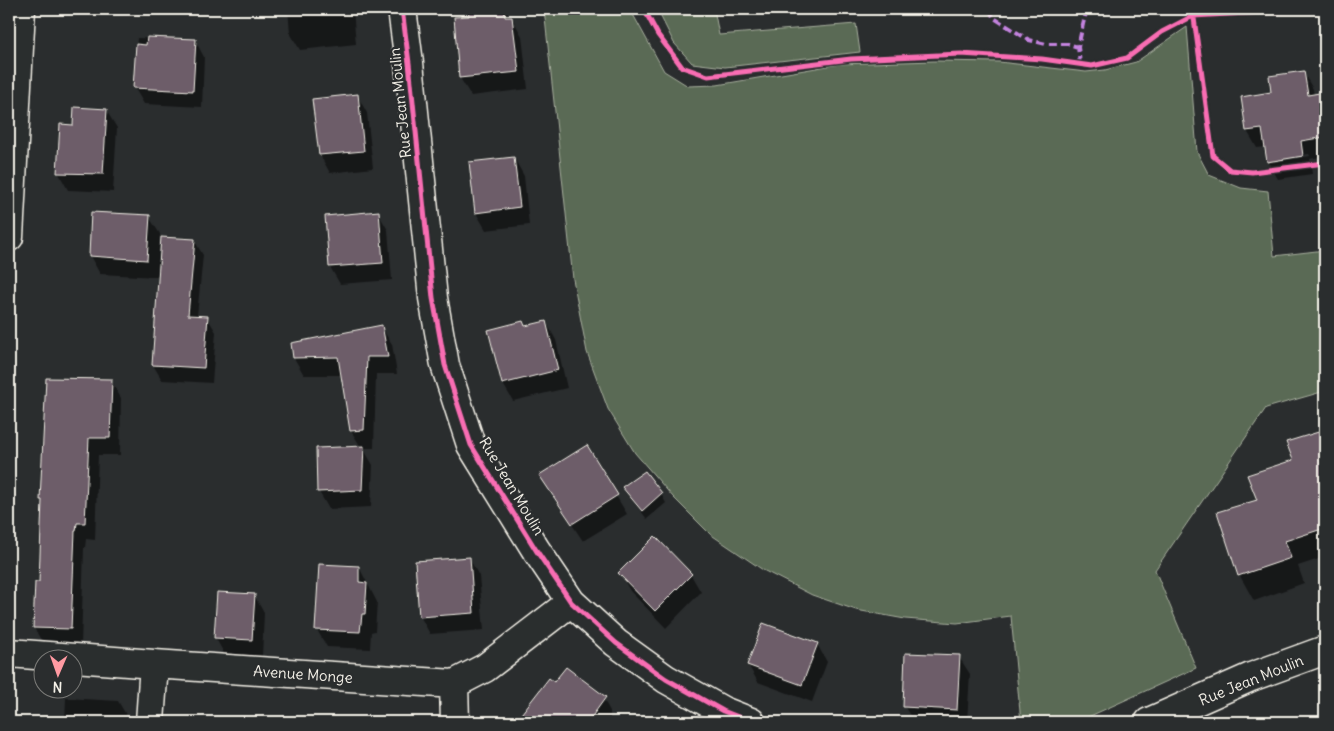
<svg xmlns="http://www.w3.org/2000/svg" width="1334" height="731" viewBox="0 0 1334 731" font-family="Delius,sans-serif">
  <style>
    .green { fill: #5a6b54; stroke: #a7ae9e }
    .shadow { fill: #0007; fill-rule: evenodd }
    .building { fill: #6d5d69; stroke: #f4f1e8 }
    .lines { fill: none; stroke-linecap: round; stroke-linejoin: round }
    .minor-casing { stroke: #f4f1e8; stroke-width: 31 }
    .minor { stroke: #2a2d2e; stroke-width: 28 }
    .quiet { stroke: #c483df; stroke-width: 4; stroke-dasharray: 8 4; stroke-linecap: butt }
    .cycleway-casing { stroke: #2a2d2e; stroke-width: 8 }
    .cycleway { stroke: #f96db3; stroke-width: 5 }
    .labels { text-anchor: middle; dominant-baseline: central; stroke-width: 4.5; stroke-linejoin: round; paint-order: stroke }
    .street-label { font-size: 15px; fill: #f4f1e8; stroke: #2a2d2e }
  </style>
  <rect width="100%" height="100%" fill="#2a2d2e"/>
  <filter id="ink" filterUnits="userSpaceOnUse"><feTurbulence type="fractalNoise" baseFrequency=".02" numOctaves="2"/><feDisplacementMap in="SourceGraphic" scale="10" xChannelSelector="R" yChannelSelector="G"/><feConvolveMatrix kernelMatrix="1 2 1 2 8 2 1 2 1" color-interpolation-filters="sRGB"/></filter>
  <g filter="url(#ink)">
    <path class="green" d="M544,9H630L664,71L688,86L717,85L840,64L935,61L999,62L1086,72L1105,70L1136,62L1187,27L1197,152L1209,175L1241,188L1268,191L1274,256L1325,250V391L1266,408L1155,570L1196,668L1088,717L1068,722H1021L1011,616L957,623L905,619L856,610L812,595L763,570L710,534L673,497L635,453L608,409L587,352L573,279Z
      M657,9H714L719,35L856,24L860,52L725,67L692,63L674,43Z"/>
    <path class="shadow" d="M81,9H137L136,16L84,13Z
      M288,9H353L356,44L300,50L290,33Z
      M469,9H505L510,18H512L522,36L528,89L471,96L460,78L455,18L470,17Z
      M137,38L195,40L204,57L202,107L144,104L134,87Z
      M1303,72L1313,89L1314,96L1322,94L1325,99V156L1310,159L1312,174L1278,179L1268,162L1266,147L1257,148L1247,131L1242,98L1272,93ZM1309,154L1310,156L1274,162V160Z
      M357,95L367,113L373,168L330,173L320,155L313,100Z
      M106,110L117,128L113,192L68,190L58,172L74,126Z
      M514,158L524,176L529,225L486,230L476,213Z
      M378,213L388,230L392,280L340,284L330,267Z
      M92,214L149,217L160,234L157,277L100,274L90,256Z
      M194,240L203,255L197,316L207,317L216,332L212,383L162,380L153,365Z
      M546,322L556,340L567,388L513,401L503,384L525,327Z
      M381,327L392,344L397,374H376L374,448H363L373,465L371,507L329,509L319,492L361,447L351,431L342,375H304L294,358Z
      M111,381L121,398L120,455H98L95,540L86,539L85,548H84L81,646L44,645L34,628L41,583L43,504L41,499Z
      M1325,431V557L1298,566L1304,583L1254,601L1240,576L1218,513L1259,500L1295,461L1288,443Z
      M586,446L627,514L583,541L551,493Z
      M624,488L661,494L666,503L647,519L629,496Z
      M469,558L479,576L484,630L430,634L420,616Z
      M359,567L377,602L375,631L371,632L370,649L327,647L317,630Z
      M620,573L691,575L701,592L666,628L630,591Z
      M254,595L264,613L262,657L225,655L215,637Z
      M817,644L827,662L812,702L758,682L748,665Z
      M959,657L970,674L967,722H914L904,706Z
      M555,684L601,695L610,711V722H527L522,714Z
      M66,698L118,701L128,718V722H65Z"/>
    <path class="building" d="M468,9H504L505,17H512L519,72L459,78L454,17L469,16Z
      M147,37L196,39L193,91L133,88L136,44L146,45Z
      M1304,71L1308,95L1325,92V137L1301,141L1303,156L1267,162L1262,129L1246,131L1241,97L1271,92L1269,76Z
      M358,94L364,151L319,155L312,99Z
      M74,107L107,109L103,174L57,173L60,124L73,125Z
      M514,157L520,207L475,213L469,162Z
      M379,211L383,263L329,267L325,216Z
      M91,212L150,215L147,260L89,256Z
      M161,237L195,239L188,315L208,316L204,368L152,365Z
      M523,321L525,326L546,321L558,370L502,384L488,330Z
      M382,325L388,357H367L364,430L350,431L338,357L293,358L291,343Z
      M46,378L112,379L110,438H89L85,523H77L76,531H75L71,629L33,628L35,582H39L42,500H40Z
      M1325,430V528L1285,541L1291,558L1238,576L1217,512L1257,500L1247,475L1293,460L1286,442Z
      M587,445L618,495L572,524L539,475Z
      M364,446L362,490L317,492L316,448Z
      M645,471L662,493L642,511L622,487Z
      M655,536L692,574L655,611L618,573Z
      M470,557L474,613L419,617L415,561Z
      M319,564L359,566V582L367,583L365,614H362L360,632L315,630Z
      M217,592L255,594L252,640L214,638Z
      M763,623L818,643L802,685L747,665Z
      M905,653L960,655L957,710L903,707Z
      M566,667L606,697L588,722H515L549,678L554,682Z"/>
    <g class="lines">
      <defs>
        <path id="minor" d="M402,9L409,63L433,298L445,365L471,445L536,550L571,602L616,643L666,679L723,711L751,722
          M9,237L21,9
          M9,653L154,664L454,684L485,668L571,602
          M454,684L455,722
          M150,722L154,664
          M1149,722L1251,677L1325,650"/>
      </defs>
      <use href="#minor" class="minor-casing"/>
      <use href="#minor" class="minor"/>
      <path class="quiet" d="M989,9L994,18L1029,40L1046,44H1068L1078,47
        M1080,64L1078,47L1083,24L1087,9"/>
      <defs>
        <path id="cycleway" d="M402,9L409,63L433,298L445,365L471,445L536,550L571,602L616,643L666,679L723,711L751,722
          M644,9L658,35L682,67L708,76L851,59L961,54L1042,59L1092,66L1127,58L1162,32L1193,16L1315,9
          M1193,11L1213,156L1230,170L1252,172L1325,163"/>
      </defs>
      <use href="#cycleway" class="cycleway-casing"/>
      <use href="#cycleway" class="cycleway"/>
    </g>
  </g>
  <g class="labels">
    <g class="street-label">
      <text transform="translate(400 103) rotate(-96)">Rue Jean Moulin</text>
      <text transform="translate(512 486) rotate(59)">Rue Jean Moulin</text>
      <text transform="translate(303 674) rotate(4)">Avenue Monge</text>
      <text transform="translate(1251 680) rotate(-22)">Rue Jean Moulin</text>
    </g>
  </g>
  <rect width="1334" height="731" fill="none" stroke="#2a2d2e" stroke-width="30"/>
  <rect x="15" y="15" width="1304" height="701" fill="none" stroke="#f4f1e8" stroke-width="2" filter="url(#ink)"/>
  <g transform="translate(58 674) rotate(182)"><circle r="24" fill="#2a2d2e" stroke="#7b7b78"/>
  <path d="M0-4L9 19L0 12L-9 19Z" fill="#ff9aa2"/>
  <text y="-8" font-size="14" font-weight="bold" text-anchor="middle" fill="#f4f1e8">N</text>
  </g>
</svg>
